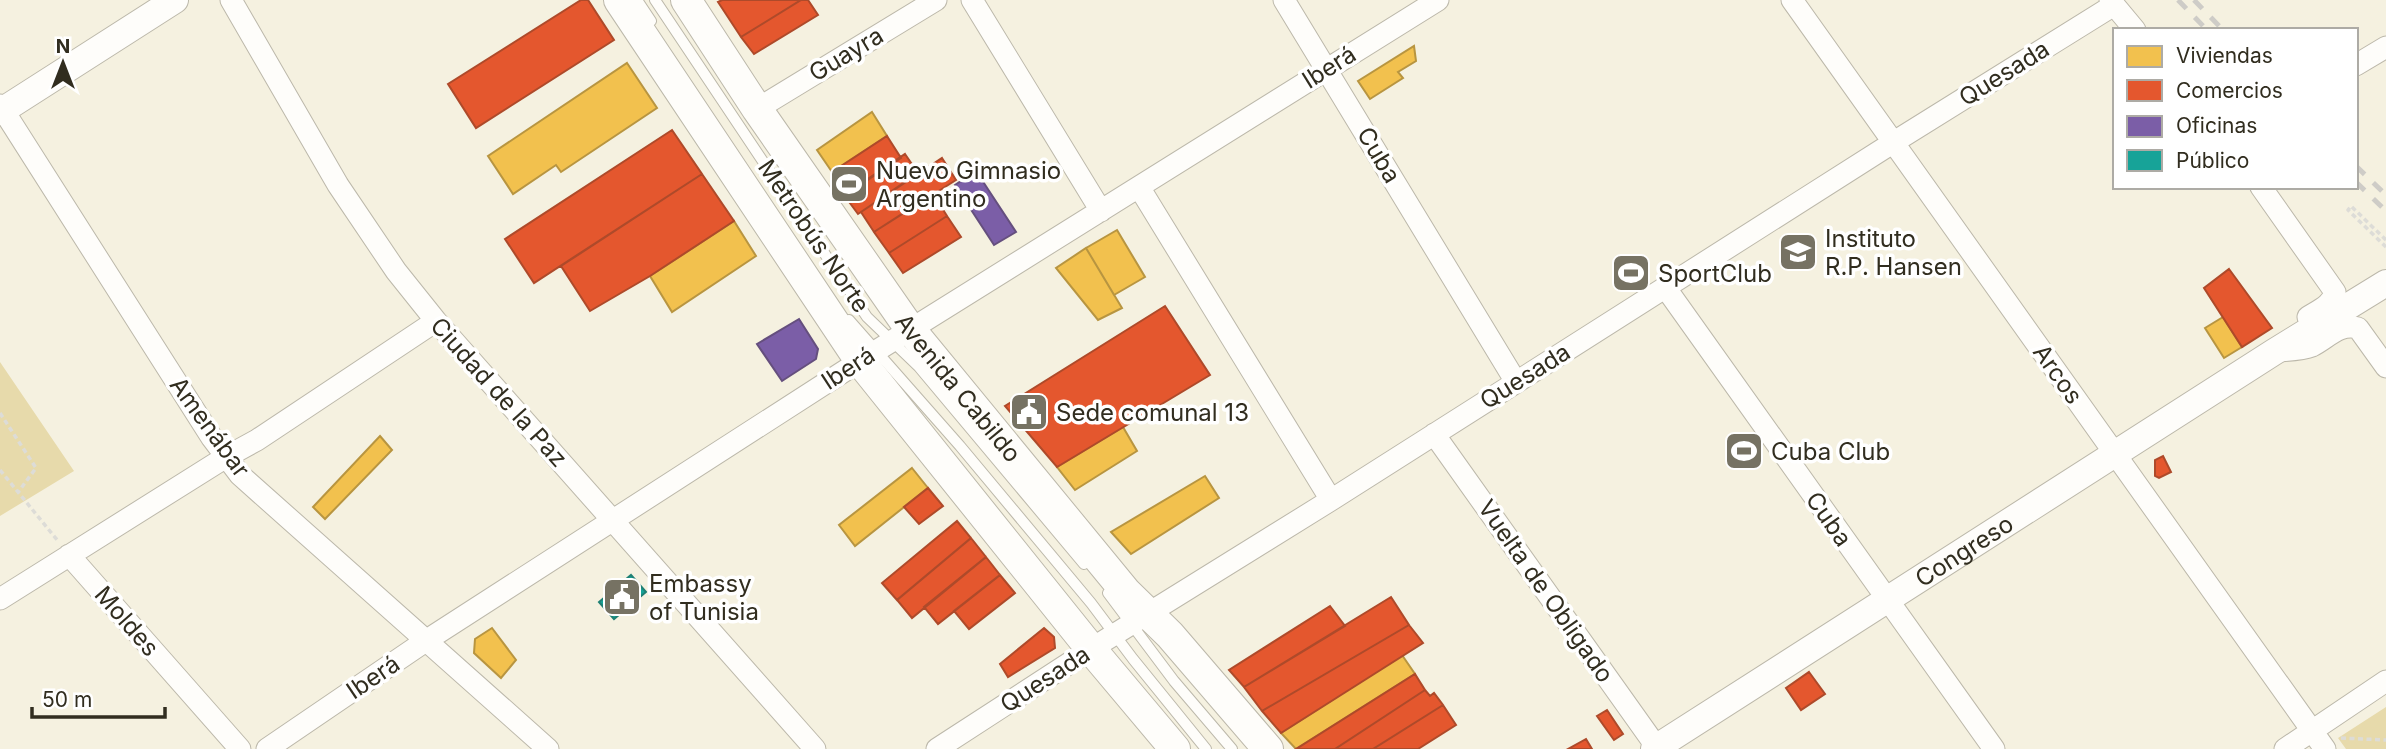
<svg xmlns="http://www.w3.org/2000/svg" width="2386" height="749" viewBox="0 0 2386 749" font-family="Inter,sans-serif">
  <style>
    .green { fill: #e7daab }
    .homes { fill: #f2c14e; stroke: #b89540; stroke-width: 2 }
    .shops { fill: #e4572e; stroke: #ae4a2a; stroke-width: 2 }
    .offices { fill: #7b5ea7; stroke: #654f7e; stroke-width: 2 }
    .public { fill: #17a398; stroke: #1f8074; stroke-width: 2 }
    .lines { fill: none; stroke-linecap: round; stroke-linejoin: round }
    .service-casing { stroke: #bcb8aa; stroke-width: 12 }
    .minor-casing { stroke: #bcb8aa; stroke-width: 23 }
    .tertiary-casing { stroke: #bcb8aa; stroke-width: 28 }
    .secondary-casing { stroke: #bcb8aa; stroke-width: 32 }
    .path { stroke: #dddcd7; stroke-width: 3.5; stroke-dasharray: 5 3.5; stroke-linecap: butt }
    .service { stroke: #fefdfa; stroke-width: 10 }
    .minor { stroke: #fefdfa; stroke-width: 21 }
    .tertiary { stroke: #fefdfa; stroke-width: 26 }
    .secondary { stroke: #fefdfa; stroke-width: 30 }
    .rail { stroke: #ceccc7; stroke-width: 5; stroke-dasharray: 12 12; stroke-linecap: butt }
    .labels { text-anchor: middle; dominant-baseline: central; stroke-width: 7; stroke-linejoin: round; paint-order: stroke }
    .street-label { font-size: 24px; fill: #312d1f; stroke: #fff }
    .poi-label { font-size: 24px; fill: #312d1f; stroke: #fff; text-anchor: start }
  </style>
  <rect width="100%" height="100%" fill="#f5f1e0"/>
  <path class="green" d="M0,362L74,471L0,516Z
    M2386,707V749H2346L2338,738Z"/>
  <path class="homes" d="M1414,46L1416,61L1398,72L1403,78L1370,99L1358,81Z
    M627,63L657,108L561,172L556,165L513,194L488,156Z
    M872,112L887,136L832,172L817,150Z
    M734,221L756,256L672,312L650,276Z
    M1117,230L1145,277L1114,295L1086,248Z
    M1086,248L1122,308L1098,320L1056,268Z
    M2223,317L2242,347L2224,358L2205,328Z
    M1123,427L1137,451L1075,490L1057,467Z
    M380,436L392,450L325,519L313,507Z
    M912,468L928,488L855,546L839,525Z
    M1205,476L1219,498L1131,554L1111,532Z
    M492,628L516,660L501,678L474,653L475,639Z
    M1402,655L1415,674L1296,749L1281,733Z"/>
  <path class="shops" d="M581,0H588L614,40L476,128L448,84Z
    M722,0H801L741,37L718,2Z
    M801,0H808L818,15L754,54L741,37Z
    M672,130L702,174L534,283L505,239Z
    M887,136L901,158L848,193L832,172Z
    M905,154L918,173L858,214L844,195Z
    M942,158L956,180L874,232L861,212Z
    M702,174L734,221L650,276L590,311L561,266Z
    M933,194L947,216L889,253L874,232Z
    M947,216L961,237L903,273L889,253Z
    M2229,269L2272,328L2242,347L2204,288Z
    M1165,306L1210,375L1057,467L1005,406Z
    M2163,456L2171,472L2159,478L2155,476V460Z
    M928,488L943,506L919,524L904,507Z
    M957,521L971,538L897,600L882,583Z
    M971,538L986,557L912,618L897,600Z
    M986,557L1000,575L938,624L924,607Z
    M1000,575L1015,593L969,629L954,611Z
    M1391,597L1409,625L1262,711L1244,687Z
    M1330,606L1345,626L1244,687L1229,670Z
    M1409,625L1423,643L1281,733L1262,711Z
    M1044,628L1054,637L1055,648L1008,677L1000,664Z
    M1809,672L1825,694L1801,710L1786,688Z
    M1415,674L1425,690L1335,749H1296Z
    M1425,690L1430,696L1434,693L1443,705L1373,749H1335Z
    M1443,705L1456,725L1418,749H1373Z
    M1607,710L1623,734L1614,740L1597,716Z
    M1586,739L1592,749H1568Z"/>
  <path class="offices" d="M976,171L1016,232L994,245L955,185Z
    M799,319L818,349L816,359L782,381L757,344Z"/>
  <path class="public" d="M631,575L646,592L614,619L599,602Z"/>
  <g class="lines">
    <defs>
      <path id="service" d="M637,0L651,21
        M655,0L867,317L919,367L1084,564
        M849,320L960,446L1091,603L1133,659L1206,749
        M1108,593L1174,681L1232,749"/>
      <path id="minor" d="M231,0L338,185L396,271L436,321L815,749
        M972,0L1101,211
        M1284,0L1516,382
        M1792,0L2325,749
        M2110,0L2135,30
        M2356,65L2386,47
        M0,105L212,438L240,475L548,749
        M757,109L936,0
        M1139,187L1331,500
        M2261,187L2335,292C2332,305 2319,310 2308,317
        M1665,287L1994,749
        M2278,351C2289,350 2302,350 2312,346C2328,338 2339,323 2358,328L2386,367
        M1434,434L1658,749
        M69,555L240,749
        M0,599L226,457L257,440L436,321
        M267,749L427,640L860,361L1438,0
        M937,749L1091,649L1331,500L1894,142L2114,5
        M2285,749L2386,681"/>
      <g id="tertiary">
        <path d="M0,112L175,0"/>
        <path id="s1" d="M1654,749L2274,352L2386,283"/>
      </g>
      <g id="secondary">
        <path d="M619,0L860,361L1091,649L1175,749"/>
        <path id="s2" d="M686,0L757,109L910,329L1126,592L1170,635L1268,749"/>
      </g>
    </defs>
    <use href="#service" class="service-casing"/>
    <use href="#minor" class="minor-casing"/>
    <use href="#tertiary" class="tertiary-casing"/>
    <use href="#secondary" class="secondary-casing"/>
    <path class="path" d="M2386,240L2351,206L2348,210L2386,247
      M0,413L36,468L19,491
      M0,470L58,541
      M2341,738L2386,740"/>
    <use href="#service" class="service"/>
    <use href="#minor" class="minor"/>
    <use href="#tertiary" class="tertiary"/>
    <use href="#secondary" class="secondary"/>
    <path class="rail" d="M2178,0L2207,30
      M2194,0L2223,30
      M2356,166L2386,195
      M2356,182L2386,211"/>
  </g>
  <defs>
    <symbol id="stadium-square" viewBox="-11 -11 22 22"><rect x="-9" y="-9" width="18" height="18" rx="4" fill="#767263" stroke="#fff"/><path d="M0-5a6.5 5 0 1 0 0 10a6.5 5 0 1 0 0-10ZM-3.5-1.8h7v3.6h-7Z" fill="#fff"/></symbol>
    <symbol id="school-square" viewBox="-11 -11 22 22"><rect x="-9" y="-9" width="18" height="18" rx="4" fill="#767263" stroke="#fff"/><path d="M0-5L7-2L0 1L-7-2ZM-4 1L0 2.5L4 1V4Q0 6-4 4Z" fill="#fff"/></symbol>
    <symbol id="civic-square" viewBox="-11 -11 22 22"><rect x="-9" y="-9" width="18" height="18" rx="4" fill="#767263" stroke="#fff"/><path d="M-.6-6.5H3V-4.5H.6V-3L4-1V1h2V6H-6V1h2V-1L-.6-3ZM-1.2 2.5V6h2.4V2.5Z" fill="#fff"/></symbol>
  </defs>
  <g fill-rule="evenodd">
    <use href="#stadium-square" x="827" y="162" width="44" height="44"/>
    <use href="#school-square" x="1776" y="230" width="44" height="44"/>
    <use href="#stadium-square" x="1609" y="251" width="44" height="44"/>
    <use href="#civic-square" x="1007" y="390" width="44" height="44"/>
    <use href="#stadium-square" x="1722" y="429" width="44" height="44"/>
    <use href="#civic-square" x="600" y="575" width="44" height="44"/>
  </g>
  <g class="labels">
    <g class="street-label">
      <text transform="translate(846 54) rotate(-31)">Guayra</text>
      <text transform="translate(1329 67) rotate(-32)">Iberá</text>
      <text transform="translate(2004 73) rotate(-32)">Quesada</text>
      <text transform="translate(1379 155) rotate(59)">Cuba</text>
      <text transform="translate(814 236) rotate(56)">Metrobús Norte</text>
      <text transform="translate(848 368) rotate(-33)">Iberá</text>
      <text transform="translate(2058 374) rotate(55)">Arcos</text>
      <text transform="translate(1525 376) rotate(-32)">Quesada</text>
      <text stroke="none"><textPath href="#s2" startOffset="474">Avenida Cabildo</textPath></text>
      <text transform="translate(499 392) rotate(48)">Ciudad de la Paz</text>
      <text transform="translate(210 427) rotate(54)">Amenábar</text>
      <text transform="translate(1829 519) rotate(55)">Cuba</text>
      <text stroke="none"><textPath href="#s1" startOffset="368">Congreso</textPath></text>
      <text transform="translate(1546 591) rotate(55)">Vuelta de Obligado</text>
      <text transform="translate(127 621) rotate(49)">Moldes</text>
      <text transform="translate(373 677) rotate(-34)">Iberá</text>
      <text transform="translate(1045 679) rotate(-33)">Quesada</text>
    </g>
    <g class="poi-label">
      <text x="876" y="170">Nuevo Gimnasio<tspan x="876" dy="28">Argentino</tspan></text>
      <text x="1825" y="238">Instituto<tspan x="1825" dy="28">R.P. Hansen</tspan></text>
      <text x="1658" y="273">SportClub</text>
      <text x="1056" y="412">Sede comunal 13</text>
      <text x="1771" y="451">Cuba Club</text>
      <text x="649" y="583">Embassy<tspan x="649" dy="28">of Tunisia</tspan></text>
    </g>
  </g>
  <rect x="2113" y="28" width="245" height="161" fill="#ffffff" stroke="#adaba5" stroke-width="2"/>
  <rect x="2127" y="46" width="35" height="21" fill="#f2c14e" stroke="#adaba5" stroke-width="2"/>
  <text x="2176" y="63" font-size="21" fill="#312d1f">Viviendas</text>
  <rect x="2127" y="80" width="35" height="21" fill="#e4572e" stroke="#adaba5" stroke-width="2"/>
  <text x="2176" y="98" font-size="21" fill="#312d1f">Comercios</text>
  <rect x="2127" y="116" width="35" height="21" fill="#7b5ea7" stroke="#adaba5" stroke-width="2"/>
  <text x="2176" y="133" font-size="21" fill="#312d1f">Oficinas</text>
  <rect x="2127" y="150" width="35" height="21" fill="#17a398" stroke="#adaba5" stroke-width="2"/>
  <text x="2176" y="168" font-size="21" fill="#312d1f">Público</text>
  <g transform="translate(63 63)" stroke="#ffffff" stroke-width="5" paint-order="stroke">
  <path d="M0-5L12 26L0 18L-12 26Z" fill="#312d1f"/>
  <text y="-10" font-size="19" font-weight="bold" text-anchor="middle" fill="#312d1f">N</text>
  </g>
  <path d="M32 707v10h133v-10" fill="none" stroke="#312d1f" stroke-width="3.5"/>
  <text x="42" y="707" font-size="21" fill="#312d1f" stroke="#ffffff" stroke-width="5" paint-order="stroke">50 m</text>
</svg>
